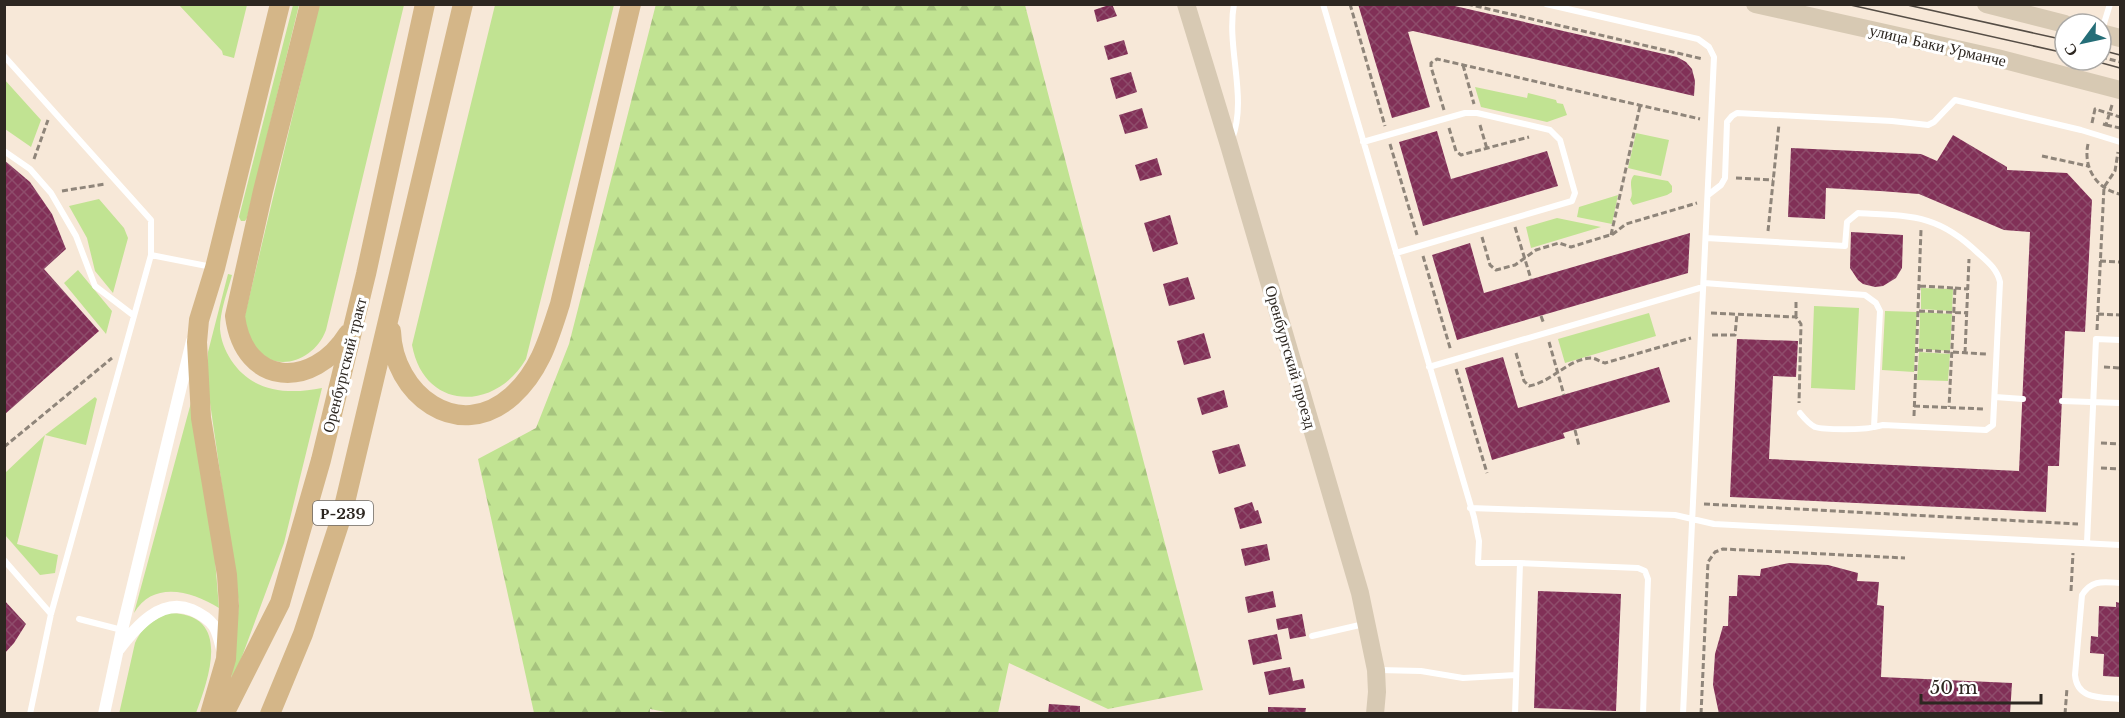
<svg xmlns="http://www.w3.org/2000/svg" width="2125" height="718" viewBox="0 0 2125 718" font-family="'Libre Baskerville',serif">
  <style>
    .green { fill: #c1e392 }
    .forest { fill: url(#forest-firs) }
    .building { fill: url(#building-cross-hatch) }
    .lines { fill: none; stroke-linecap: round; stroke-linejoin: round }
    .path { stroke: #8f857a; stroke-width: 3; stroke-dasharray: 6 3; stroke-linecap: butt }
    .lane { stroke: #fff; stroke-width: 6 }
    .street { stroke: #fff; stroke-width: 12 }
    .secondary { stroke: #d7c9b3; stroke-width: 18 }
    .primary { stroke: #d4b688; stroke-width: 20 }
    .tram { stroke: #554d45; stroke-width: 1.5 }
    .labels { text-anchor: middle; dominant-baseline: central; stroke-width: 6; stroke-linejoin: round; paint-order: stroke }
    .shield { fill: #fff; stroke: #6c6864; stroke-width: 1.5 }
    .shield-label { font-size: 15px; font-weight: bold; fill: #2d2721 }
    .street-label { font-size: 16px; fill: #2d2721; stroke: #fff }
  </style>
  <defs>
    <pattern id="forest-firs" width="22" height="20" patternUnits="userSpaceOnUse" patternTransform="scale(1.5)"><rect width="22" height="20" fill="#c1e392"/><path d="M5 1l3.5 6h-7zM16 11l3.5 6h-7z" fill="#a6c37e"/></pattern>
    <pattern id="building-cross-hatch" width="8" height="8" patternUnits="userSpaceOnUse" patternTransform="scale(1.5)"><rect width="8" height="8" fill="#813057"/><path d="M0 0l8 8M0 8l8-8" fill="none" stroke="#8e4c6b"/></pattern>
  </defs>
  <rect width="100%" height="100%" fill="#f7e8d8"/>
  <path class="green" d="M179,5H247L234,58L223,55L222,51Z
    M293,5H299L247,218L245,221H241L239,217Z
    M319,5H404L326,330C314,363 270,376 251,342C247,336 246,326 244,319Z
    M495,5H614L526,359C495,412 424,411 412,345Z
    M4,79L41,120L31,147L5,129Z
    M1475,87L1527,98L1528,93L1556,100L1557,103L1563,104L1567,115L1547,122L1481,107Z
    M1636,133L1669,140L1661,176L1628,168Z
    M1634,175L1668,181L1672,186V192L1667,195L1633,205L1630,200C1635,192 1627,183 1634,175Z
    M1618,195L1612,224L1577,217L1579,207Z
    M99,199L124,228L128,238L113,293L95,271L87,238L69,206Z
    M1557,218L1601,227L1531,248L1526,227Z
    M78,270L112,311L106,334L64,283Z
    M228,274L232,275C227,293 220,311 220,329C221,341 225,350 231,360C252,392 287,395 322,388L284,543L230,689L239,604L208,389V352Z
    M1921,288L1953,289L1952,311L1921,309Z
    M1814,306L1859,308L1855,390L1811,388Z
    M1885,311L1917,312L1914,372L1882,370Z
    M1920,312L1952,314L1950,351L1919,349Z
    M1649,313L1656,336L1565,363L1558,339Z
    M1919,352L1950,354L1948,381L1917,380Z
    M95,397L97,399L86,445L45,435L17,544L58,555L55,573L40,575L5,535V473L45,435Z
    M192,399L214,547L219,608C192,591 153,580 134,613Z
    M167,613C232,612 210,675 196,713L119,714L135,643C143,626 150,623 167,613Z"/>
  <path class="forest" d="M656,4L1025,5L1203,690L1108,709L1009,663L998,713L676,714L650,709V714L534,713L478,459L536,428L569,344Z"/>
  <path class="building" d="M1112,4L1117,16L1097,22L1094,10Z
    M1358,4H1446L1677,57L1686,62L1692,69L1695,81L1694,96L1413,31L1408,32L1430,107L1392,118Z
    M1124,40L1128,54L1108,60L1104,46Z
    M1131,72L1137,92L1116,99L1110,78Z
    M1142,108L1148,128L1125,134L1119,115Z
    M1437,131L1451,179L1547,151L1558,186L1423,226L1399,142Z
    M1953,135L2007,167V170L2067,173L2092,200L2085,332L2065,331L2059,466H2048L2046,512L1730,497L1737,339L1798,341L1796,377L1773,376L1769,459L2019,471L2030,232L2004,230L1919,194L1880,191L1826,188L1825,219L1788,217L1791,148L1921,154L1937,161Z
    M1157,158L1162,175L1140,181L1135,165Z
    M4,160L30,182L52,214L66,249L44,269L99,331L4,415Z
    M1170,215L1178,244L1153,252L1144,223Z
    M1851,232L1903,235L1902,268L1896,278L1883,286L1875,287L1863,284L1858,280L1850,268Z
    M1690,233L1688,273L1457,340L1432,255L1470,243L1484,293Z
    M1188,277L1195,299L1169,306L1163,284Z
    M1204,333L1211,358L1184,365L1177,341Z
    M1503,357L1518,408L1659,367L1670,402L1563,433L1565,438L1492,460L1465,368Z
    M1224,390L1228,407L1202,415L1197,398Z
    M1239,444L1246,466L1219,474L1212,451Z
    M1252,502L1255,511L1258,510L1262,523L1240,529L1234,508Z
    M1267,544L1270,560L1245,566L1241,549Z
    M1789,563L1828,565L1858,573L1857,581L1879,582L1877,605L1884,606L1881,677L2012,683L2010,714H1719L1713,685L1715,654L1723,626H1728L1729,596H1737L1738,575L1760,576L1761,569Z
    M1273,591L1276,607L1248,613L1245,597Z
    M1538,591L1621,594L1616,711L1534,708Z
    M4,600L26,624L14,643L4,654Z
    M2116,602L2120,603V677L2103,676L2104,654L2090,653L2091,636L2098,637L2099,606L2116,607Z
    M1302,614L1306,636L1290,639L1288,628L1278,630L1276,619Z
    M1277,634L1282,659L1253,665L1248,640Z
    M1290,667L1293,681L1303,679L1305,688L1269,695L1264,672Z
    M1049,704L1080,706V714H1048Z
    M1268,707L1306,708L1305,714H1268Z"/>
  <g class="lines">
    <path class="path" d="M1350,4L1385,126
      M1467,4L1703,59
      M2101,57L2120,62
      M1463,65L1474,104
      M2094,67L2097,60
      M1444,110L1431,67V63L1437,59L1700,119
      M2092,123L2095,109L2120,117
      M2103,124L2106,125L2112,105
      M1480,125L1487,149
      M2106,125L2120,128
      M1449,128L1456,151L1461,155L1529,137
      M1390,144L1417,235
      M2088,144C2083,167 2096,189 2120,194
      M2042,156L2088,166
      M34,159L48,120
      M1736,178L1773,180
      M62,191L105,184
      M1515,227L1531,279
      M1768,231L1779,124
      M1611,235L1640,106
      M1482,237L1490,265L1496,270L1515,265L1536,250L1559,243L1571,247L1613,234L1626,224L1697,203
      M1423,256L1451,351
      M2100,261L2120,262
      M1920,286L1955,288L1949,407
      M1955,288L1968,289
      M1919,311L1967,313
      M1711,313L1796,317L1801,324L1799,403
      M2098,314L2120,315
      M1541,316L1544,324
      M1796,317V301
      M2097,330L2104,187L2115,171L2118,152
      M1712,335H1735L1737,314
      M1549,342L1564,395
      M1917,350L1986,354
      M1516,353L1524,381L1529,386C1552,382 1568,359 1591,358C1596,358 1600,362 1605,363L1691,338
      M1965,353L1969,259
      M2104,367L2120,368
      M1456,369L1487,473
      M1914,406L1984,409
      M1914,416L1921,230
      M1575,430L1579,446
      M2101,443L2120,444
      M4,447L112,358
      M2101,468L2120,469
      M1704,504L2078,524
      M2071,591L2073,553
      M1701,714L1708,562L1715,552L1723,549L1905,558
      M2065,714L2067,688"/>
    <path class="lane" d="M1323,4L1474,517L1479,541L1478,563H1520
      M1546,4L1698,39L1709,47L1714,57L1683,714
      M2102,30L2110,4
      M4,56L151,220V255L212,267
      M1232,139C1248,98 1226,48 1234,4
      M1363,142L1465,113H1477L1550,130L1560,140L1575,193L1572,201L1396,253
      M4,151L30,169L51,193L76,236L95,286L133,315
      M1708,195L1721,185L1725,178L1727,122L1732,116L1737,113L1892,121L1928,125L1934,122L1955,100L2081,130L2120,142
      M1704,283L1865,295L1876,303L1880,311L1874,427L1883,425L1986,430L1993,425L2000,282C1997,269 1988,262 1978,253C1938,214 1911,216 1858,213L1847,222L1845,246L1706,238
      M1429,367L1703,287
      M1995,397L2023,399
      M2062,401L2120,403
      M1800,413C1804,418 1809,424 1815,427C1824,430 1864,430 1874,427
      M1470,508L1675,515L1714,524L2120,545
      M2087,543L2096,339L2120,340
      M4,560L51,614
      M2120,583C2104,582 2092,579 2082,595L2075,675C2077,700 2101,697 2120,699
      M79,619L122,630
      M1312,636L1364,624
      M1379,670L1421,671L1463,678L1516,675
      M30,714L51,614L151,255
      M1515,714L1520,563L1638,568L1645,571L1648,579L1643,714"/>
    <path class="street" d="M119,649C136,627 161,597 192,610C201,614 208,618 214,626C218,632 220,642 222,649
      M104,714L122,630L192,341"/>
    <path class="secondary" d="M1186,4L1229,145L1360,593L1376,670L1377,692L1375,714
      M1755,4L1997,58L2120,90
      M1986,4L2065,24
      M2101,33L2120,38"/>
    <path class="primary" d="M310,4L263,191L235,316C244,387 313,390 348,334
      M391,331C393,394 458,444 512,396C540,371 549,338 560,304L631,4
      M210,714L226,659L229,606L227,575L201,418L197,342L199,320L215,268L280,4
      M224,714L280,603L321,460L366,274L425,4
      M270,714L303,634L342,515L463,4"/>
    <path class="tram" d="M1846,4L2065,53
      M1903,4L2065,40
      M2101,50L2120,55
      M2091,60L2120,68"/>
  </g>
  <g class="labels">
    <rect class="shield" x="313" y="501" width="60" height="24" rx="4.5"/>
    <g class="shield-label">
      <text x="343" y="513">Р-239</text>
    </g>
    <g class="street-label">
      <text transform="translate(1938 45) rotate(13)">улица Баки Урманче</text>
      <text transform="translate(1291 357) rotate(74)">Оренбургский проезд</text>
      <text transform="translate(344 365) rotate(-76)">Оренбургский тракт</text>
    </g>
  </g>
  <rect width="2125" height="718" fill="none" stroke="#2d2721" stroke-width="12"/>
  <g transform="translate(2083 42) rotate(237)"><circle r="28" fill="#ffffff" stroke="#aba9a6" stroke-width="1.5"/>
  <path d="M0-4.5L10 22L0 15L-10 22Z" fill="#256e78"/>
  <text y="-9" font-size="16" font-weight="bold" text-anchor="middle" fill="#2d2721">С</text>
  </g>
  <path d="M1921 694v9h120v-9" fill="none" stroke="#2d2721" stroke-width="3"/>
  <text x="1930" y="694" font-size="18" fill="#2d2721" stroke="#ffffff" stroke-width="4.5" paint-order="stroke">50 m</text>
</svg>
